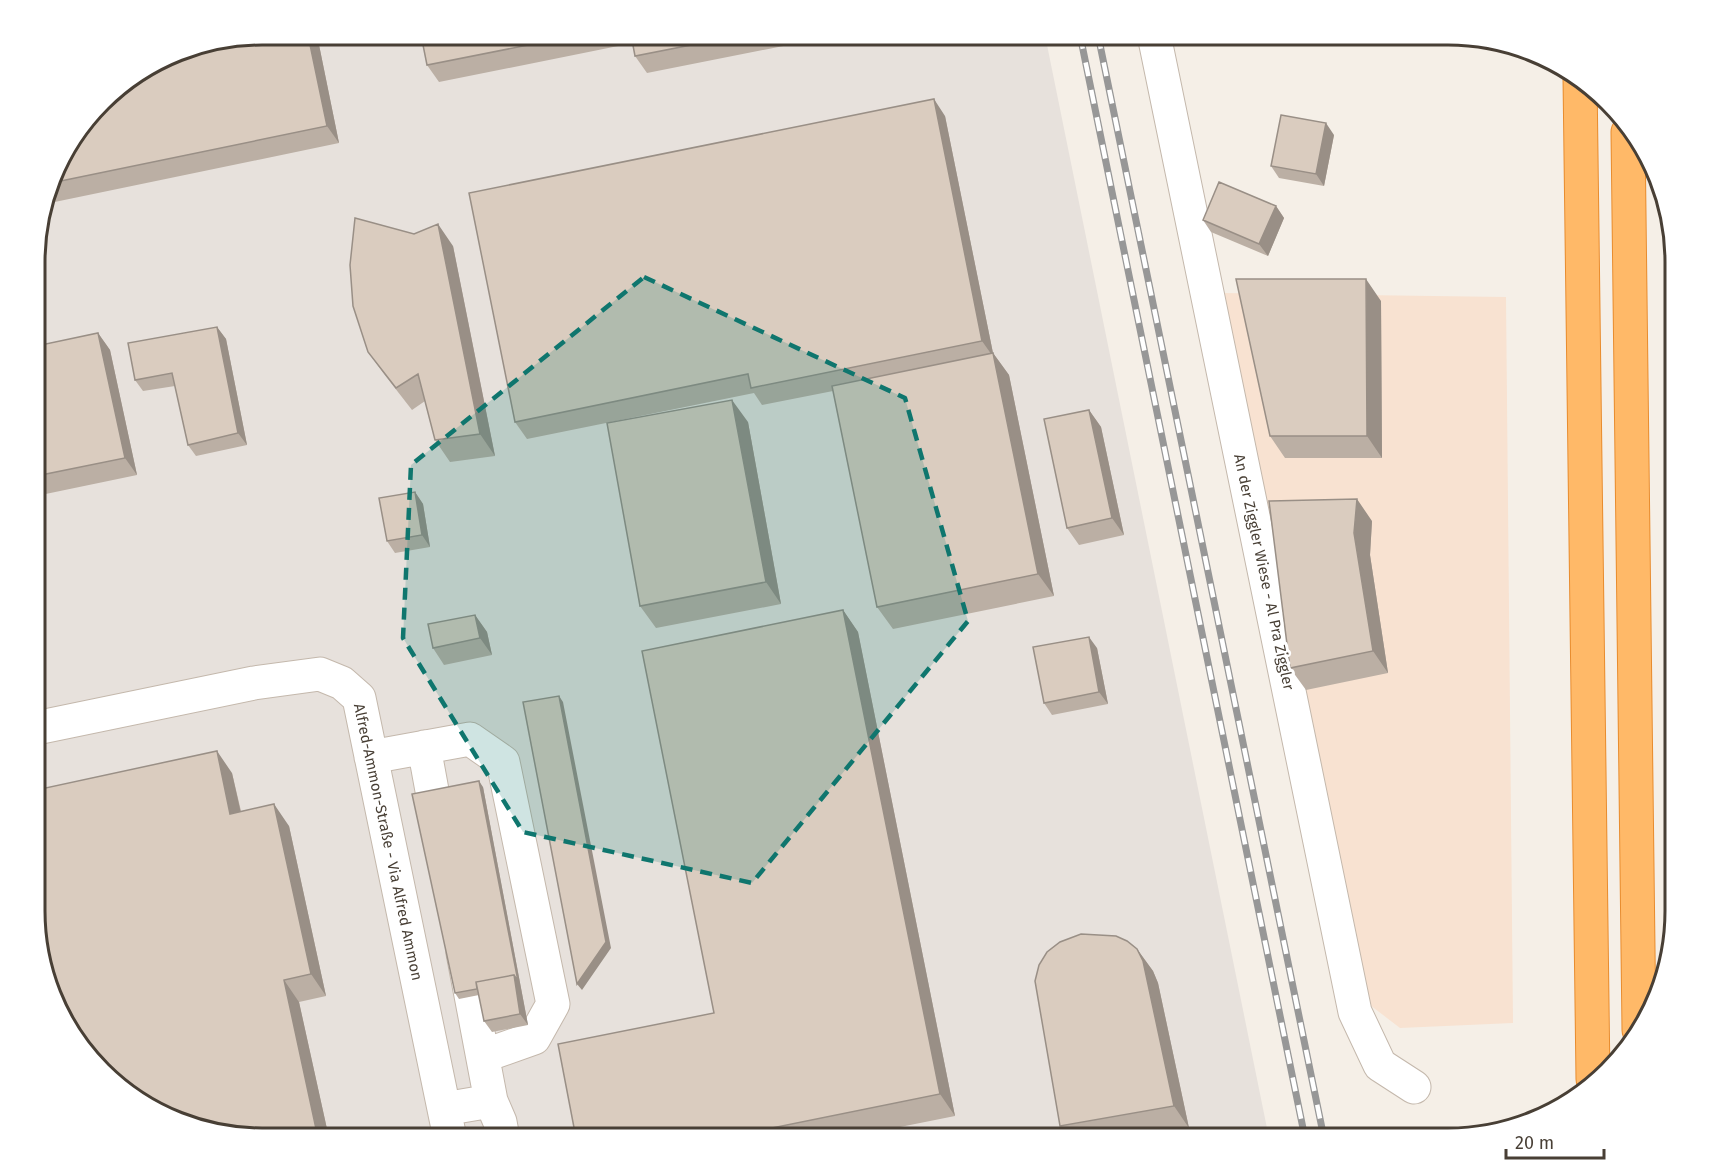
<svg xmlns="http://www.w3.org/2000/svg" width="1710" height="1173" viewBox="0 0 1710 1173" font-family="'Fira Sans',sans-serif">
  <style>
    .commercial { fill: #f8e2d1 }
    .industrial { fill: #e7e1dc }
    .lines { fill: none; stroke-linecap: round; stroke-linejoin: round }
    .minor-casing { stroke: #c4b8ac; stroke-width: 35 }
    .highway-casing { stroke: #e88c2e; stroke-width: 35 }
    .minor { stroke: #fff; stroke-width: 33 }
    .highway { stroke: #ffb968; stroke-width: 33 }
    .rail-casing { stroke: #979797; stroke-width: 7 }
    .rail { stroke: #fff; stroke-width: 4.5; stroke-dasharray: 14; stroke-linecap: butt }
    .wall { fill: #bbafa4 }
    .shaded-wall { fill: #998f86 }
    .building { fill: #daccbf; stroke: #998f86; stroke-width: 1.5 }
    .marked { fill: #0f766e; fill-opacity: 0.2; stroke: #0f766e; stroke-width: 4.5; stroke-dasharray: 12 8; stroke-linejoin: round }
    .labels { text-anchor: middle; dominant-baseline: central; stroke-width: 6; stroke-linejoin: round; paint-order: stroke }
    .street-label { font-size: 15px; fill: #483f35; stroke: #fff }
    .rim { fill: none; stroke: #483f35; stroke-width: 3 }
  </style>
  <rect width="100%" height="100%" fill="#f5efe7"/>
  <path class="commercial" d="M1224,293L1506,297L1513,1023L1400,1028L1370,1005L1290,653Z"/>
  <path class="industrial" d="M262,35H1045L1269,1138H247L36,941V232L58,161L175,52Z"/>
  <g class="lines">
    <defs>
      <path id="minor" d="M1154,35L1355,1012L1380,1065L1414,1087
        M36,728L254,683L320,674L342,683L359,698L450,1138
        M424,747L440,834
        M371,757L470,739L503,762L553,1004L534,1038L483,1056
        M463,953L491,1101
        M444,1109L491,1101L500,1122L503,1138"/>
      <path id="highway" d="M1580,78L1593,1079
        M1628,132L1639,1030"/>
    </defs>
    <use href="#minor" class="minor-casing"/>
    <use href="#highway" class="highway-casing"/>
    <use href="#minor" class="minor"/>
    <use href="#highway" class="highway"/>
    <defs>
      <path id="rail" d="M1080,35L1305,1138
        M1098,35L1324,1138"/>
    </defs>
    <use href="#rail" class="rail-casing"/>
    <use href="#rail" class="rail"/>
  </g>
  <path class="wall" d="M317,35L339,143L45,204L58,161Z
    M421,35H839L647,73L635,56L633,43L439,82L427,65Z
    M945,116L993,353L1009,375L1054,596L893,629L877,607L833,391L762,405L754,393L527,439L515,422Z
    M1334,135L1324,186L1279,178L1271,166Z
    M1276,206L1284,218L1268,256L1211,232L1203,220Z
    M453,246L495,456L450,462L435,440L425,401L412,410L384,374L368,352Z
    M1381,301L1382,458H1285L1270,436Z
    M217,327L226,339L247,445L196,456L188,445L175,386L143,391L135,380Z
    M98,333L110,350L137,475L36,496V346Z
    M1089,410L1101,427L1124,535L1079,545L1067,528Z
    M748,422L781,604L656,628L640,606Z
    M415,492L423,504L430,547L395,553L387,541Z
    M1372,521L1370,555L1388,673L1306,690L1290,668Z
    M843,610L858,632L955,1116L845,1138H576L714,1013Z
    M475,615L487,632L492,655L444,665L433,648Z
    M1097,648L1108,704L1052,715L1044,703Z
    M232,773L241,811L289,826L326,996L299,1002L329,1138H247Z
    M483,787L528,1025L492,1032L484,1021L479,995L459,999L455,993Z
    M1137,949L1153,971L1158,983L1189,1128L1130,1138H1069L1060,1126Z"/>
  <path class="shaded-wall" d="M308,35H317L339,143L327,126Z
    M934,99L945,116L994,358L982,341Z
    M1326,123L1334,135L1324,186L1316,174Z
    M1276,206L1284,218L1268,256L1259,244Z
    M438,224L453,246L495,456L480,434Z
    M1366,279L1381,301L1382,458L1367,436Z
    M217,327L226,339L247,445L238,433Z
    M98,333L110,350L137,475L125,458Z
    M993,353L1009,375L1054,596L1038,574Z
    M732,400L748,422L781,604L766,582Z
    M1089,410L1101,427L1124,535L1112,518Z
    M415,492L423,504L430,547L422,535Z
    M1357,499L1372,521L1370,555L1388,673L1373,651L1354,533Z
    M843,610L858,632L955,1116L940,1094Z
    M475,615L487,632L492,655L480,638Z
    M1089,637L1097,648L1108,704L1099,692Z
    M559,696L563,702L611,948L582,990L577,984Z
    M217,751L232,773L246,836L230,814Z
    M479,781L483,787L528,1025L520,1014Z
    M274,804L289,826L326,996L311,974Z
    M1137,949L1153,971L1158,983L1189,1128L1174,1106Z
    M284,980L299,1002L329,1138H318Z"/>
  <path class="building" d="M262,34L308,35L327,126L51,183L58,161L112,91L175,52Z
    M421,35H579L427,65Z
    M631,35H742L635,56Z
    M934,99L982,341L751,388L748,374L515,422L469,193Z
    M1281,115L1326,123L1316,174L1271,166Z
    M1219,182L1276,206L1259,244L1203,220Z
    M355,218L414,234L438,224L480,434L435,440L418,374L396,388L368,352L353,306L350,265Z
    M1236,279H1366L1367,436H1270Z
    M217,327L238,433L188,445L172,373L135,380L128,343Z
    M98,333L125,458L36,476V346Z
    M993,353L1038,574L877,607L832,386Z
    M732,400L766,582L640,606L607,423Z
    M1089,410L1112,518L1067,528L1044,419Z
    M415,492L422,535L387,541L379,498Z
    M1357,499L1354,533L1373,651L1290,668L1269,501Z
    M843,610L940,1094L722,1138H576L558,1044L714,1013L642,651Z
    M475,615L480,638L433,648L428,624Z
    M1089,637L1099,692L1044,703L1033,647Z
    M559,696L606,942L577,984L523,702Z
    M217,751L230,814L274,804L311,974L284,980L318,1138H247L188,1126L124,1092L65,1025L36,941V790Z
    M479,781L518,981L514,975L476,982L477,989L455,993L412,794Z
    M1081,934L1116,936L1127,941L1137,949L1143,961L1174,1106L1060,1126L1035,981L1039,965L1047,952L1060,942Z
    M514,975L520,1014L484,1021L476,982Z"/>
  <path class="marked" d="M644,277L905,398L968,621L752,883L523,832L403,638L411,465Z"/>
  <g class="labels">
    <g class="street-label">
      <text transform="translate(1264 572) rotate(78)">An der Ziggler Wiese - Al Pra Ziggler</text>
      <text transform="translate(388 842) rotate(78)">Alfred-Ammon-Straße - Via Alfred Ammon</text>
    </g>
  </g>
  <path d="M0 0H1710V1173H0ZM262 45H1448A217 217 0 0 1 1665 262V911A217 217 0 0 1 1448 1128H262A217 217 0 0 1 45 911V262A217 217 0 0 1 262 45Z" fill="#fff" fill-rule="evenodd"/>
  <path class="rim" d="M262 45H1448A217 217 0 0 1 1665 262V911A217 217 0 0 1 1448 1128H262A217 217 0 0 1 45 911V262A217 217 0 0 1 262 45Z"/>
  <path d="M1506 1149v9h98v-9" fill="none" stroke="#483f35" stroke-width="3"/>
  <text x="1515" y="1149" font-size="18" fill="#483f35" stroke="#ffffff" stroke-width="4.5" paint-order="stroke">20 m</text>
</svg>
